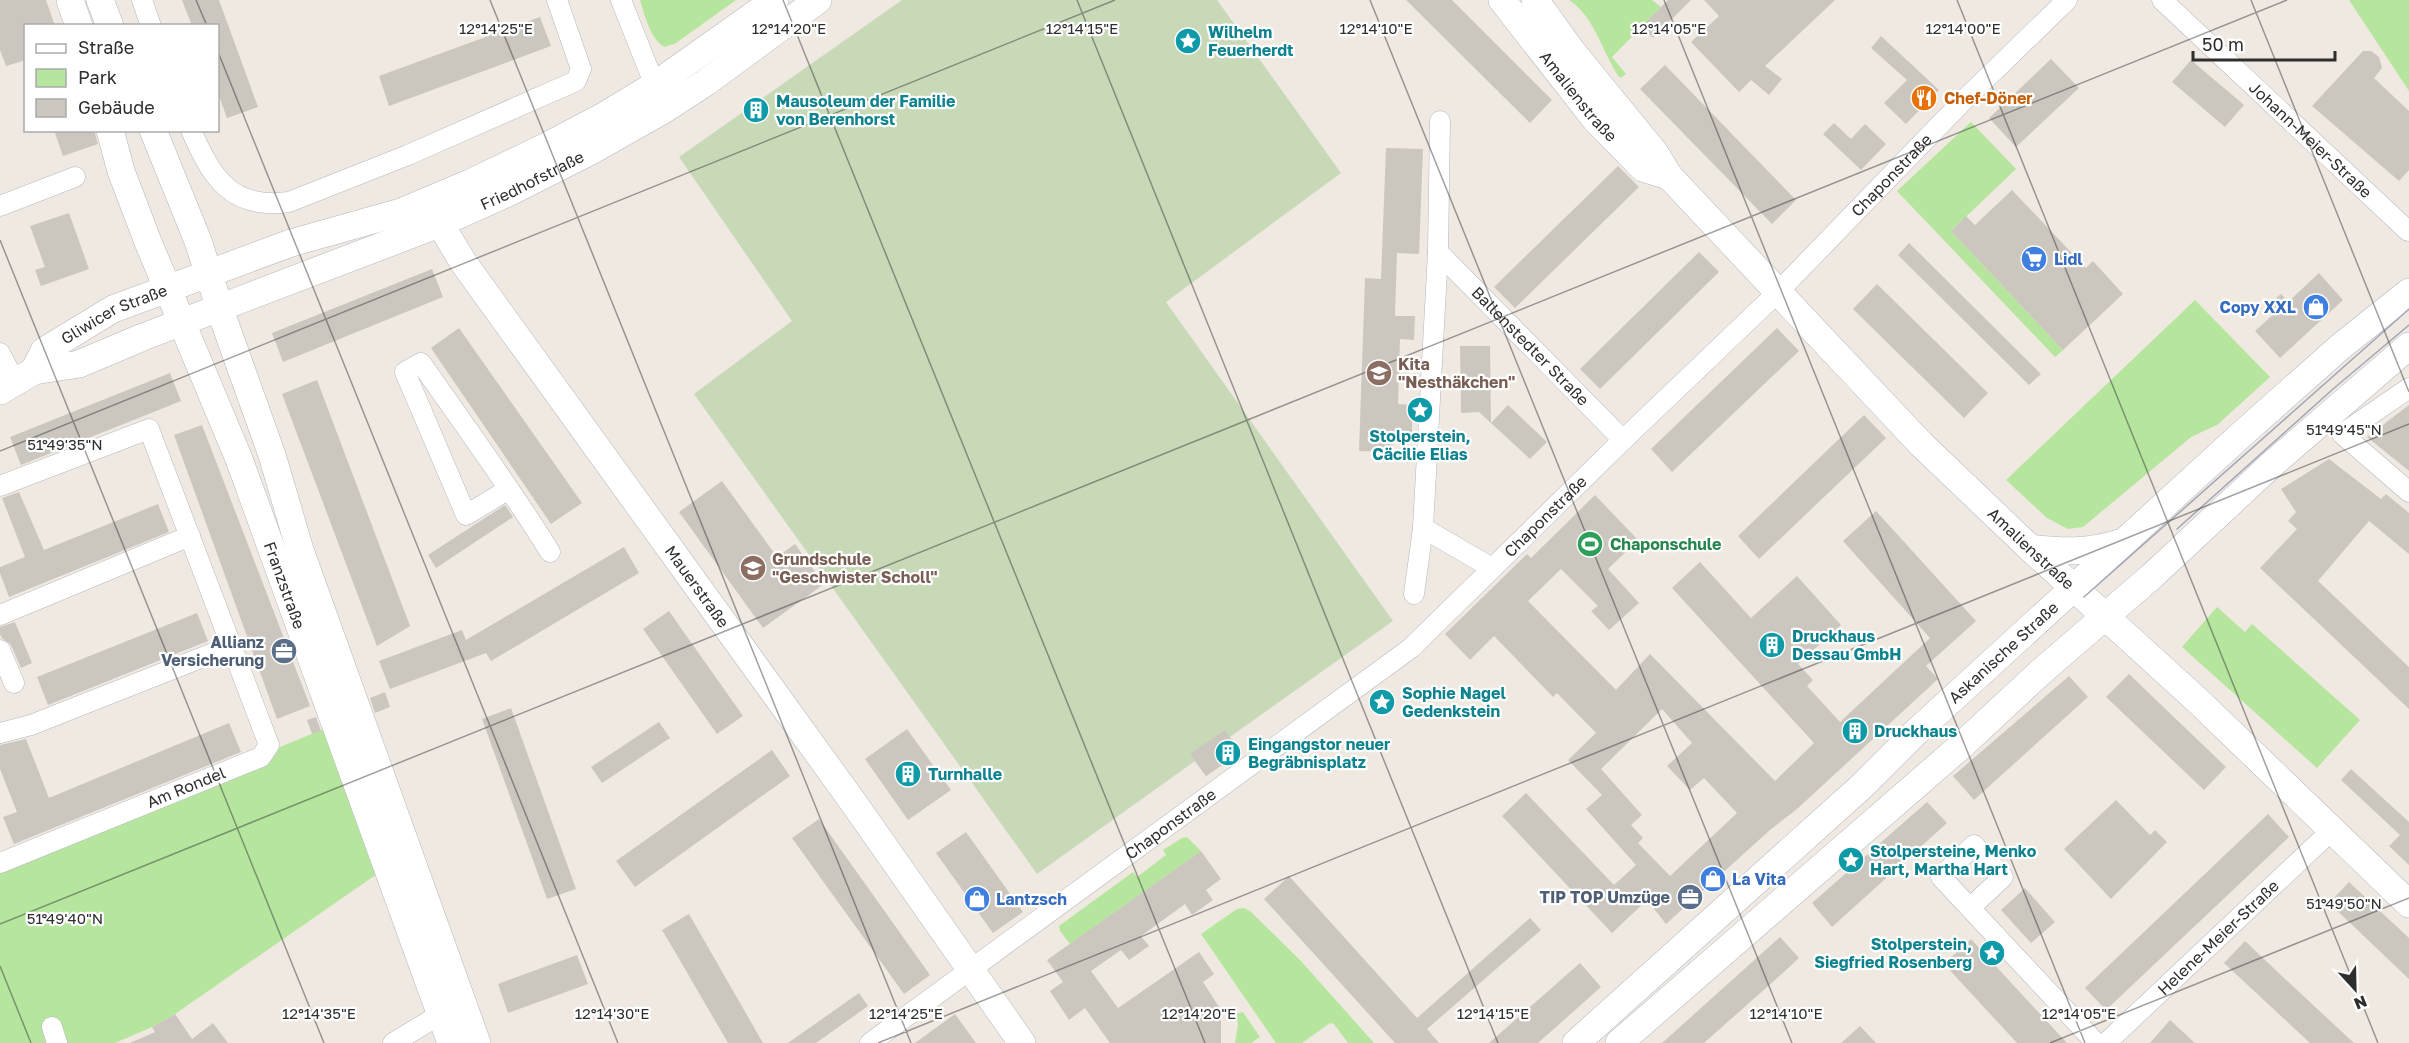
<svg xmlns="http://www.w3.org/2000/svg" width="2409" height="1043" font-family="'Golos Text',sans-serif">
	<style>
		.green { fill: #b6e59e }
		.cemetery { fill: #c8d9b8 }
		.building { fill: #cbc7bf; fill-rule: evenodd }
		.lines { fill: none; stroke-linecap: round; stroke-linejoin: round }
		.street-casing { stroke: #b4b7c1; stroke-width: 21 }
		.secondary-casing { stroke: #b4b7c1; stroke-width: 28 }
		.street { stroke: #fff; stroke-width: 20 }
		.secondary { stroke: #fff; stroke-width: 27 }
		.tram { stroke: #a3a6b8; stroke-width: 1.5 }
		.ticks { fill: none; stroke: #2e2e2e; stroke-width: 1.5; stroke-opacity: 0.45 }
		.labels { text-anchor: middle; stroke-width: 4.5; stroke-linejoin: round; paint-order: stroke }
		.culture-label { font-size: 16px; font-weight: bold; fill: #0d838f; stroke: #fff; text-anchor: start }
		.street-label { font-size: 16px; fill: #2e2e2e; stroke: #fff }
		.food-label { font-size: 16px; font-weight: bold; fill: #c56008; stroke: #fff; text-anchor: start }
		.shop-label { font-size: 16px; font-weight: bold; fill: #366cbe; stroke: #fff; text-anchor: start }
		.education-label { font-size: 16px; font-weight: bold; fill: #785e54; stroke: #fff; text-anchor: start }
		.leisure-label { font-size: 16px; font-weight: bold; fill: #27864d; stroke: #fff; text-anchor: start }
		.service-label { font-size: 16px; font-weight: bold; fill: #4e5e75; stroke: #fff; text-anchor: end }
		.ticks-label { font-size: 15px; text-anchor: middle; fill: #2e2e2e; stroke: #fff; stroke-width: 4.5; stroke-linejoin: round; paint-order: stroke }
	</style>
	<rect width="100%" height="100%" fill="#efe9e1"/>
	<path class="green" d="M640,0H736L676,43L665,47C650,40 645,15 640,0Z
		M1569,0H1652L1661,7L1612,57L1626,74L1620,78C1602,53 1596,18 1569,0Z
		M2349,0H2409V91Z
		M1971,122L2016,169L1951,231L2063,350L2055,357L1897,191Z
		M2195,300L2270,377L2217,425L2191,437L2083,527L2068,529L2047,518L2006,480Z
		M2217,607L2245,632L2252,624L2360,720L2317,768L2182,647Z
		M326,728L377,874L175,1014L152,1027L115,1043H0V863Z
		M1187,837L1201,851L1070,944L1060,931L1059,926L1133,872L1137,877L1166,855L1163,850L1182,838Z
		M1244,908L1250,911L1300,960L1374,1043H1348L1334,1024L1330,1023L1302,1043H1276L1201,934L1237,909Z
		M1243,1012L1260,1037L1251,1043H1235L1238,1025L1236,1014Z"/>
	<path class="cemetery" d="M902,0H1217L1341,173L1166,302L1393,621L1230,737L1240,753L1206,776L1195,761L1037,874L694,394L792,321L679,157Z"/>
	<path class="building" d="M0,0H46L55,26H26V60L6,66L0,50Z
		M182,0H219L258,107L227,118L218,93V26H192Z
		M1406,0H1452L1552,100L1530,123Z
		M1668,0H1691L1653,38L1642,26Z
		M1704,0H1835L1765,66L1782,79L1769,95L1751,80L1739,92L1691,42L1719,16Z
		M540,17L551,46L389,106L379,76Z
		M1881,36L1939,90L1906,124L1884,103L1907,80L1871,48Z
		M2363,51H2371L2379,57L2382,68L2374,78L2409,111V170L2399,181L2312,106Z
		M2051,59L2079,88L2016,147L1989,118Z
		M2191,60L2244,105L2225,127L2172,82Z
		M1665,65L1796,200L1772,224L1640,89Z
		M1834,123L1851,139L1865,124L1886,144L1861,170L1823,134Z
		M54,130H94L98,144L63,156Z
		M1386,148L1423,149L1419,254L1397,253L1395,316H1415L1414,340L1400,339L1398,404L1412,405V434H1393L1392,452L1359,451L1365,278L1381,279Z
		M1618,166L1639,187L1515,308L1494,287Z
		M2012,190L2086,268L2093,261L2123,294L2063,350L1951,231L1966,216L1975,225Z
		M69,213L89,269L41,286L35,270L45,267L30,226Z
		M1909,243L2041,374L2029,385L1898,255Z
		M1699,252L1719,272L1600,389L1580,369Z
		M432,269L443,297L283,362L272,333Z
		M2319,273L2343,300L2280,358L2255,331L2276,312L2269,304L2281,294L2288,302Z
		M1877,284L1988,393L1964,418L1853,309Z
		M459,328L582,503L551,524L431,348Z
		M1777,328L1799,351L1672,472L1651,449Z
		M1460,346H1490L1491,423L1479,412L1461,413Z
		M170,373L181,401L21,465L10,437Z
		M317,380L410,626L377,646L282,394Z
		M1508,405L1547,442L1530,459L1491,423Z
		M2409,405V471L2367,437Z
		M1864,415L1886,438L1759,559L1738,536Z
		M202,425L310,706L277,719L174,435Z
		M2329,459L2381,499L2386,494L2409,513V554L2369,521L2318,581L2409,667V709L2260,568L2297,529L2288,521L2296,512L2281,489Z
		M722,481L777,557L795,544L824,584L763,628L679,512Z
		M19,492L44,550L158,504L169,532L9,597L0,573V567L25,557L2,498Z
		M1595,495L1638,540L1608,569L1639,603L1609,630L1591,611L1598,606L1561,569L1528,601L1616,690L1650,654L1775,781L1814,743L1672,588L1700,562L1751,618L1797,576L1841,625L1798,664L1813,680L1807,686L1840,722L1930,638L1843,541L1876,511L1976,621L1926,666L1938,679L1797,809L1770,830L1666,924L1647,900L1612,933L1502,816L1526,793L1614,885L1636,865L1586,809L1602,795L1568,760L1596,733L1557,693L1553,697L1494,636L1470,660L1445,634L1527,554L1531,558ZM1662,709L1692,743L1667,766L1690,790L1704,778L1737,813L1670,876L1638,843L1643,838L1631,825L1642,815L1601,769Z
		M505,505L513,517L436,568L428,555Z
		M624,547L639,573L491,661L486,653L390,689L379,661L462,630L466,640Z
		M669,611L743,716L717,734L643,629Z
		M197,613L208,641L48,705L37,677Z
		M15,622L32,663L21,668L11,645L2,638L0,634V627Z
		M2129,674L2226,767L2204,790L2106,697Z
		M2069,676L2088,697L1974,800L1953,776Z
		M385,692L390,707L375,713L370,698Z
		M511,708L576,889L547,899L482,719Z
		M316,717L321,731L312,734L307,720Z
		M659,722L670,738L602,783L591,767Z
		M229,723L241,752L14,844L3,817L17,812L0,769V745L26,739L49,798Z
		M907,729L951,790L908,820L865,759Z
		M1225,730L1240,753L1206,776L1190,754Z
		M772,750L790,776L635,887L616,861Z
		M2351,769L2409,822V865L2389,846L2400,835L2341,780Z
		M2116,800L2150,835L2155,830L2167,842L2111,899L2064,849Z
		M1927,802L1947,823L1832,927L1812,903Z
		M2268,814L2289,837L2106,1010L2085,988Z
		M819,819L930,975L904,994L792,838Z
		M966,832L1023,912L993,933L936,853Z
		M1201,851L1221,879L1206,890L1213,900L1192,915L1185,904L1141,936L1149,946L1129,960L1121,950L1091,971L1118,1008L1199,952L1214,974L1203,982L1221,1010V1043H1110L1085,1008L1069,1020L1050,991L1063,982L1047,960Z
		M1289,876L1417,1018L1530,918L1541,930L1427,1029L1439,1043H1395L1264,899Z
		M2349,882L2409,938V979L2329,903Z
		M2025,888L2055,922L2031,943L2001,910Z
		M689,914L736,996L763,1043H728L671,945L662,930Z
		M1780,937L1799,958L1785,971L1704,1043H1662Z
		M1971,939L2004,975L2067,1043H2017L1944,964Z
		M2245,941L2284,978L2354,1043H2310L2224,963Z
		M577,955L588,984L508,1013L498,984Z
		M1580,963L1601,987L1538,1043H1489Z
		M859,993L868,1006L816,1043H788Z
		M175,1014L192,1039L213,1023L228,1043H130L155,1032L152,1027Z
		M955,1014L976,1043H915Z
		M2170,1020L2195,1043H2150Z
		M1860,1026L1876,1043H1841Z"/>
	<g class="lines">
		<defs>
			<g id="street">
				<path d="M142,0L151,26"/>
				<path d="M621,0L659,96"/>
				<path id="s1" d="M2162,0L2408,231"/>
				<path d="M191,130C212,178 231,210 289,202L408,155L576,81L581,69L557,0"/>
				<path d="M0,206L75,177"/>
				<path id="s2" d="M1438,252L1623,440"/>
				<path d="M0,353L15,382"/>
				<path d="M2409,388L2342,434L2409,492"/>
				<path d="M0,486L149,429L269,745L261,757L0,863"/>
				<path d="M509,489L466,515L405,372L421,363C464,425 510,487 550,552"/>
				<path d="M1423,528L1492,568"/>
				<path d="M1414,594L1423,528L1438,252L1440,121"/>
				<path d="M0,615L190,536"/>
				<path d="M0,650L14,683"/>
				<path d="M0,733L31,725L231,646"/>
				<path d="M1970,908L2003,877L1974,845L1941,877L2096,1043"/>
				<path d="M52,1027L57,1043"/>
				<path d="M393,1043L441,1014"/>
				<path id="s3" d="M870,1043L1411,648L1623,440L1778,292L1962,102L2067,0"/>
				<path id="s4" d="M2106,1043L2331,831"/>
			</g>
			<g id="secondary">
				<path d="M70,0L79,26"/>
				<path d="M100,0L110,26"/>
				<path id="s5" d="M1502,0L1595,119L1643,168L1669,176"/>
				<path id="s6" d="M1535,0L1571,50L1655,153L1669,176L1921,444L2030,548L2197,700L2409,904"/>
				<path id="s7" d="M110,130L121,171L148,242L239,459L451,1043"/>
				<path d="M153,130L198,241L224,321L272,455L300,550L477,1043"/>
				<path id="s8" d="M427,202L463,262L853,802L1022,1043"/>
				<path id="s9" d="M34,371L44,351L113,309L291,243L401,212L470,183L545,147L602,117L655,85L775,0"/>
				<path id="s10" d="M0,391L34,371L79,364L143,337L439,224L510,192L591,151L665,109L705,83L818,0"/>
				<path d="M2030,548C2064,552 2087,553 2120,543"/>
				<path id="s11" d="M1576,1043L1862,786L1916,732L2242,434L2340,347L2409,292"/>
				<path d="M1619,1043L1961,746L2043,670L2152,576L2270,466L2409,346"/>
			</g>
		</defs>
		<use href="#street" class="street-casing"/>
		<use href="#secondary" class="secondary-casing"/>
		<use href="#street" class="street"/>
		<use href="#secondary" class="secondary"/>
		<path class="tram" d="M2177,529L2333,389L2409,325
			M2084,597L2409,309"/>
	</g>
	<path class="ticks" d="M196,0L207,26M490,0L911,1043M783,0L1205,1043M1077,0L1498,1043M1370,0L1792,1043M1664,0L2085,1043M1957,0L2378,1043M2251,0L2409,392M218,52L618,1043M0,240L324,1043M0,451L1115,0M0,924L2287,0M0,966L31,1043M878,1043L2409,424M2050,1043L2409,898"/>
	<defs>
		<symbol id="sight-disc" viewBox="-11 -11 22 22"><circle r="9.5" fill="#0f9aa8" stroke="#fff"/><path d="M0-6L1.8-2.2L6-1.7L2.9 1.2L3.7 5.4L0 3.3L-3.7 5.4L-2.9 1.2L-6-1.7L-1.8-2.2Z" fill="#fff"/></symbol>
		<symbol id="restaurant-disc" viewBox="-11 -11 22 22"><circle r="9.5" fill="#e8710a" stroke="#fff"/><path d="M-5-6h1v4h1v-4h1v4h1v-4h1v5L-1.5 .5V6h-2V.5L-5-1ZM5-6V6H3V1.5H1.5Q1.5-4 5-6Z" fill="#fff"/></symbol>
		<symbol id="building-disc" viewBox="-11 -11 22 22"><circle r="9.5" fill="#0f9aa8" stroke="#fff"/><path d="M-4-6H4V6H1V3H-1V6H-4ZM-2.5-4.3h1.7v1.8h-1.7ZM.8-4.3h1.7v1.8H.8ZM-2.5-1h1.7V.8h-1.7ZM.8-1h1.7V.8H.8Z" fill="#fff"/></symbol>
		<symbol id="supermarket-disc" viewBox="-11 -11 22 22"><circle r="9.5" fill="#3f7fe0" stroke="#fff"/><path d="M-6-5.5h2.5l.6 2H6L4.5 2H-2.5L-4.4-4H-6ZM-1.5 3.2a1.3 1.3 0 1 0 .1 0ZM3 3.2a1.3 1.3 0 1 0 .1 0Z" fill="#fff"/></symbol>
		<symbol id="shop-disc" viewBox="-11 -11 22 22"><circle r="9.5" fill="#3f7fe0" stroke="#fff"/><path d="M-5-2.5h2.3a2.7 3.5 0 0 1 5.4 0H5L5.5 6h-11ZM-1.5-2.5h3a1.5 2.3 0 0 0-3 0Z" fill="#fff"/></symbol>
		<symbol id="school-disc" viewBox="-11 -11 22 22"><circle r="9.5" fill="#8d6e63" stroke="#fff"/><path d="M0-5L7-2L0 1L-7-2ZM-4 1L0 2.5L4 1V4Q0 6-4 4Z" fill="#fff"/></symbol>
		<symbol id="stadium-disc" viewBox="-11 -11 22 22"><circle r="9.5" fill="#2e9e5b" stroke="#fff"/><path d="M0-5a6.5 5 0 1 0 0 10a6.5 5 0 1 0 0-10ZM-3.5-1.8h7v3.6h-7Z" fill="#fff"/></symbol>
		<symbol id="office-disc" viewBox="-11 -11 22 22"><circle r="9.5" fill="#5c6f8a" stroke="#fff"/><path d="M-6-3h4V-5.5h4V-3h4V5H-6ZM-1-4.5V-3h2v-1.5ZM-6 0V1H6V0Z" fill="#fff"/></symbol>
	</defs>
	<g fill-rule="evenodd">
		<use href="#sight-disc" x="1173" y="26" width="30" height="30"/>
		<use href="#restaurant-disc" x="1909" y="83" width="30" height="30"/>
		<use href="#building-disc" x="741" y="95" width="30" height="30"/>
		<use href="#supermarket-disc" x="2019" y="244" width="30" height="30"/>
		<use href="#shop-disc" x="2301" y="292" width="30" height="30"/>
		<use href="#school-disc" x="1364" y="358" width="30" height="30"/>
		<use href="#sight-disc" x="1405" y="395" width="30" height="30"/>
		<use href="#stadium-disc" x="1575" y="529" width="30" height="30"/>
		<use href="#school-disc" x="738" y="553" width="30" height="30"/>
		<use href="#building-disc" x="1757" y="630" width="30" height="30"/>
		<use href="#office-disc" x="269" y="636" width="30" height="30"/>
		<use href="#sight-disc" x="1367" y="687" width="30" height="30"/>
		<use href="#building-disc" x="1840" y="716" width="30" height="30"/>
		<use href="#building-disc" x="1213" y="738" width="30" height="30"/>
		<use href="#building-disc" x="893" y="759" width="30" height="30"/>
		<use href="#sight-disc" x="1836" y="845" width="30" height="30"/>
		<use href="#shop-disc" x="1698" y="864" width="30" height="30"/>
		<use href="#office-disc" x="1675" y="882" width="30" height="30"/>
		<use href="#shop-disc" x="962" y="884" width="30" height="30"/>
		<use href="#sight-disc" x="1977" y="938" width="30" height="30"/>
	</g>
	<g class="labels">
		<g class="culture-label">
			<text x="1208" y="38">Wilhelm<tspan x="1208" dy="18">Feuerherdt</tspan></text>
			<text x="776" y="107">Mausoleum der Familie<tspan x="776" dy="18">von Berenhorst</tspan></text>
			<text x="1420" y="442" text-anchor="middle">Stolperstein,<tspan x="1420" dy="18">Cäcilie Elias</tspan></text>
			<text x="1792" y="642">Druckhaus<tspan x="1792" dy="18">Dessau GmbH</tspan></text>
			<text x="1402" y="699">Sophie Nagel<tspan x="1402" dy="18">Gedenkstein</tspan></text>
			<text x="1874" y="737">Druckhaus</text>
			<text x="1248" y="750">Eingangstor neuer<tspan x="1248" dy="18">Begräbnisplatz</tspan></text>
			<text x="928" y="780">Turnhalle</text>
			<text x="1870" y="857">Stolpersteine, Menko<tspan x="1870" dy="18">Hart, Martha Hart</tspan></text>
			<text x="1972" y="950" text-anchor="end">Stolperstein,<tspan x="1972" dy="18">Siegfried Rosenberg</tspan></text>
		</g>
		<g class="street-label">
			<text dy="6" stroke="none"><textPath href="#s5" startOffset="123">Amalienstraße</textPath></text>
			<text dy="6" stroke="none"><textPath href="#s1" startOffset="204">Johann-Meier-Straße</textPath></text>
			<text dy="6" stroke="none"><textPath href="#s3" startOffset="1344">Chaponstraße</textPath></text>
			<text dy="6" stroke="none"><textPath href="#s10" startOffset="574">Friedhofstraße</textPath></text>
			<text dy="6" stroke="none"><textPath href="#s9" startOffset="102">Gliwicer Straße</textPath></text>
			<text dy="6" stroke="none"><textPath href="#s2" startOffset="132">Ballenstedter Straße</textPath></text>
			<text dy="6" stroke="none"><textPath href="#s3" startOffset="858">Chaponstraße</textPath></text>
			<text dy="6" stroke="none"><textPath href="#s6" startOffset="741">Amalienstraße</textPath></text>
			<text dy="6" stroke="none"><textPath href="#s7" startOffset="488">Franzstraße</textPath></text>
			<text dy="6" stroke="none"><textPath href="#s8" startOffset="470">Mauerstraße</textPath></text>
			<text dy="6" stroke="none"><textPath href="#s11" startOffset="579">Askanische Straße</textPath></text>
			<text transform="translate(186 787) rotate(-22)" y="6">Am Rondel</text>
			<text dy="6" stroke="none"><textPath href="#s3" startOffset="372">Chaponstraße</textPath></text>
			<text dy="6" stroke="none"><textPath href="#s4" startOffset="154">Helene-Meier-Straße</textPath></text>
		</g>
		<g class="food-label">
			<text x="1944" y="104">Chef-Döner</text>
		</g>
		<g class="shop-label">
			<text x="2054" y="265">Lidl</text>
			<text x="2296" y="313" text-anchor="end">Copy XXL</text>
			<text x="1732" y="885">La Vita</text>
			<text x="996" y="905">Lantzsch</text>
		</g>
		<g class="education-label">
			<text x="1398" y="370">Kita<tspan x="1398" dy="18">"Nesthäkchen"</tspan></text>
			<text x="772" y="565">Grundschule<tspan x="772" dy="18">"Geschwister Scholl"</tspan></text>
		</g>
		<g class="leisure-label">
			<text x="1610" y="550">Chaponschule</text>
		</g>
		<g class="service-label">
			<text x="264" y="648">Allianz<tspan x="264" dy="18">Versicherung</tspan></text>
			<text x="1670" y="903">TIP TOP Umzüge</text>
		</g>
	</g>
	<g class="ticks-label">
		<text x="789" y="34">12°14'20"E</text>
		<text x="1082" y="34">12°14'15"E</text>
		<text x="1669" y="34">12°14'05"E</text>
		<text x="1963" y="34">12°14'00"E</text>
		<text x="496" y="34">12°14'25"E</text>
		<text x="1376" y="34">12°14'10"E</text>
		<text x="2344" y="435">51°49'45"N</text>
		<text x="65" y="450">51°49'35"N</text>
		<text x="2344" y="909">51°49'50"N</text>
		<text x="65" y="924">51°49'40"N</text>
		<text x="319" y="1019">12°14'35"E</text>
		<text x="612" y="1019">12°14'30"E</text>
		<text x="906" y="1019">12°14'25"E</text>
		<text x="1199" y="1019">12°14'20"E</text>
		<text x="1493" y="1019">12°14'15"E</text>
		<text x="1786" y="1019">12°14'10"E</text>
		<text x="2079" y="1019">12°14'05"E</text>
	</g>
	<rect x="24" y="24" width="195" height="108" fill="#ffffff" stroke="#ababab" stroke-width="1.5"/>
	<rect x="36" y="44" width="30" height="9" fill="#ffffff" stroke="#ababab" stroke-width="1.5"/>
	<text x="78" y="54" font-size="18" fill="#2e2e2e">Straße</text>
	<rect x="36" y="69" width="30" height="18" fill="#b6e59e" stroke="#ababab" stroke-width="1.5"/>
	<text x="78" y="84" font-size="18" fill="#2e2e2e">Park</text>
	<rect x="36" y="99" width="30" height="18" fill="#cbc7bf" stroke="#ababab" stroke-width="1.5"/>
	<text x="78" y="114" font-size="18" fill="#2e2e2e">Gebäude</text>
	<g transform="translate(2355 989) rotate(158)" stroke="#ffffff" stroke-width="4.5" paint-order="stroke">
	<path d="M0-4.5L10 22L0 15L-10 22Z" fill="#2e2e2e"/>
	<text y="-9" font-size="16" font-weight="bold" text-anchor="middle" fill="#2e2e2e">N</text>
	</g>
	<path d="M2193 51v9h142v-9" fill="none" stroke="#2e2e2e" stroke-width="3"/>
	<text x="2202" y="51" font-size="18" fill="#2e2e2e" stroke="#ffffff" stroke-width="4.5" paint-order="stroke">50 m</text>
</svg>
